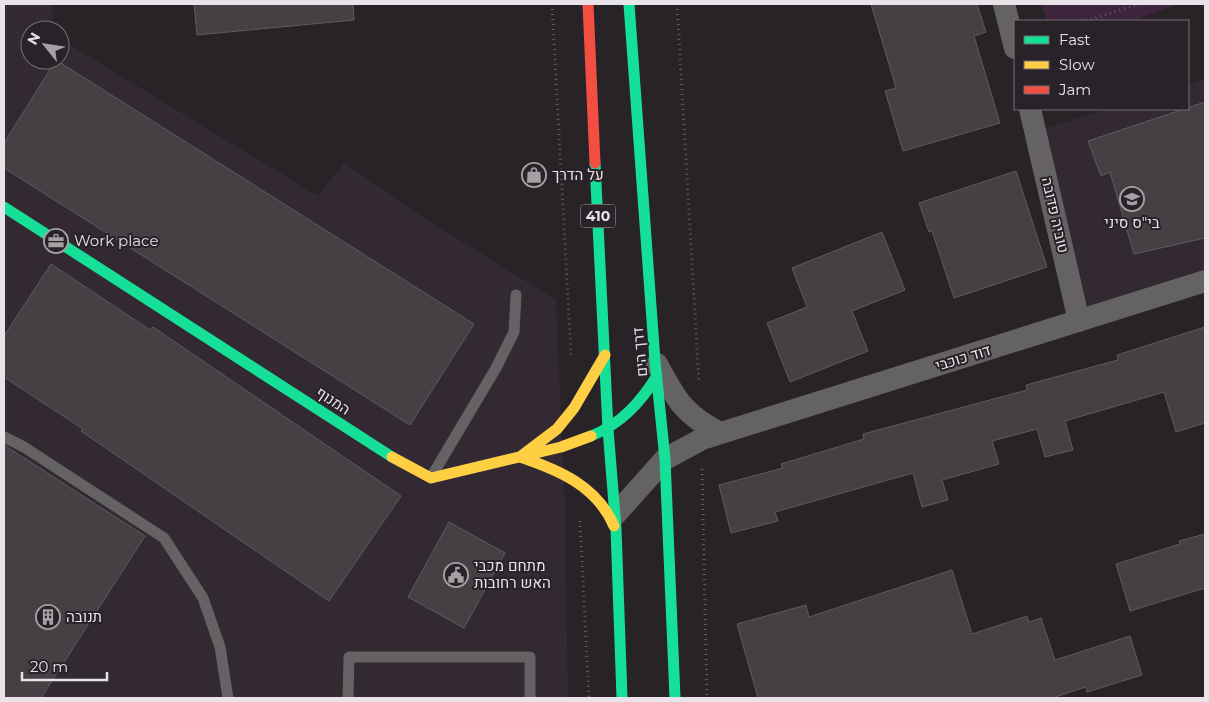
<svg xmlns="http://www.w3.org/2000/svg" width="1209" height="702" font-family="Montserrat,Heebo,sans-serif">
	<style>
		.built { fill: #332932 }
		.green { fill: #3f243e }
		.building { fill: #444043; stroke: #5e5b5e }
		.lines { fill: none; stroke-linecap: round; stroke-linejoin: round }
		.path { stroke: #615e61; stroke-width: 3; stroke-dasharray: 1 4; stroke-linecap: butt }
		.lane { stroke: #646263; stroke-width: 11 }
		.street { stroke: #646263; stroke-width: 22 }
		.fast { stroke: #16e098; stroke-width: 11 }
		.slow { stroke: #ffcf43; stroke-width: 11 }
		.jam { stroke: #f24e42; stroke-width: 11 }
		.labels { text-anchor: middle; stroke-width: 4; stroke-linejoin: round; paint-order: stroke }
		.shield { fill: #292228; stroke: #afa9ae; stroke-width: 1 }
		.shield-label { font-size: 14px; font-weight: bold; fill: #e8e3e8 }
		.poi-label { font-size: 15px; fill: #e8e3e8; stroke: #292228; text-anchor: start }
		.street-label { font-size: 15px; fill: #e8e3e8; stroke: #292228 }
	</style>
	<rect width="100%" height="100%" fill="#282327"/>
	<path class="built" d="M4,4H52L54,30H30V60H60V39L318,196L344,163L442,229L556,300L565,507L568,698H4Z
		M1205,79V269L1088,306L1041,129L1109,109H1188V85Z"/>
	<path class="green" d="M1049,4H1178L1133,21H1047L1042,6Z"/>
	<path class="building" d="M194,4H353L354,20L197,35Z
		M871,4H977L986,32L974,36L1000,123L903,151L885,91L896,88Z
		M56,60L474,324L410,425L4,168V143Z
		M1205,102V238L1134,254L1110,172L1101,176L1088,141Z
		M1016,171L1047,267L954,298L932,231L929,232L919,203Z
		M882,232L905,290L852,311L868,351L790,382L767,323L807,307L792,268Z
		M51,264L150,330L153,327L401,496L329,601L81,431L83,429L4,377V336Z
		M1205,327V423L1176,432L1164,392L1065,421L1073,450L1045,457L1037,429L992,441L999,464L942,480L948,500L922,507L913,473L775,512L778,521L731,533L719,485L783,468L781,464L864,439L863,434L1027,390L1026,385L1118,360L1117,355Z
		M4,445L145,536L41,698H4Z
		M449,522L505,553L464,628L408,597Z
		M1205,534V588L1130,611L1116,564L1180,544L1179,541Z
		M952,570L972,634L1027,616L1029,622L1041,618L1055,660L1130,636L1142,675L1087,692L1086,687L1052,698H758L737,624L806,605L809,617Z"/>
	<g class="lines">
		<path class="path" d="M552,4L571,355
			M677,4L699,383
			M1086,21L1139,4
			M702,469L707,698
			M580,521L589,698"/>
		<path class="lane" d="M4,437L24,447L164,538L203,598L220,647L228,698
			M433,474L496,368L514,332L516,295
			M348,698L349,657H530V698"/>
		<path class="street" d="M1004,4L1015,48
			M1030,109L1079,321
			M657,364C676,399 683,414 720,433
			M615,515L665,459L702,439L1205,281"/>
		<path class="fast" d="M629,4L655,361L665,459L675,698
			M595,163L608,429L616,529L622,698
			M4,207L392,457
			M591,436C621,424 640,403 657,376"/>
		<path class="slow" d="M392,457L431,478L561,447L591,436
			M520,457L557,429L574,408L605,355
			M520,457C559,470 597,486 614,526"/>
		<path class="jam" d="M588,4L595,163"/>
	</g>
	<defs>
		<symbol id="shop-ring" viewBox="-11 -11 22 22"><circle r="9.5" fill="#292228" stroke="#a5a0a4" stroke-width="1.5"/><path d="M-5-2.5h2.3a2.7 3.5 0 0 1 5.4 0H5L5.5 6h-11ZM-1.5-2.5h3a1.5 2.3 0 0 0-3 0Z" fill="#a5a0a4"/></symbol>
		<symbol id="school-ring" viewBox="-11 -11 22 22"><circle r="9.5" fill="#292228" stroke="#a5a0a4" stroke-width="1.5"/><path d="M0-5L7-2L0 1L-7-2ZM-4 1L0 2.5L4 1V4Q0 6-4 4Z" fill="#a5a0a4"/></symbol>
		<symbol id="office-ring" viewBox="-11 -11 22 22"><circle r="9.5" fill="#292228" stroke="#a5a0a4" stroke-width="1.5"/><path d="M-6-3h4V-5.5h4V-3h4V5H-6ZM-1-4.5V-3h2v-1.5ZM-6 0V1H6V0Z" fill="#a5a0a4"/></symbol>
		<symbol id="civic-ring" viewBox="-11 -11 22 22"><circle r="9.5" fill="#292228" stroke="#a5a0a4" stroke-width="1.5"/><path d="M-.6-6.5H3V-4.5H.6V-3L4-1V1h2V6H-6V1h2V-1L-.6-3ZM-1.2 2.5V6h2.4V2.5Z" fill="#a5a0a4"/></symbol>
		<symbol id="building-ring" viewBox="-11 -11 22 22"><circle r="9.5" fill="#292228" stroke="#a5a0a4" stroke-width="1.5"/><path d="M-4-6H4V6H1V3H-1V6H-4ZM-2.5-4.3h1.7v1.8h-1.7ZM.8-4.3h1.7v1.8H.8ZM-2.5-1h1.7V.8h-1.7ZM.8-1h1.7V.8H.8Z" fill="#a5a0a4"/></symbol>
	</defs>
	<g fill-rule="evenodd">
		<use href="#shop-ring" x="520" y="161" width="28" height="28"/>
		<use href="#school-ring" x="1118" y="185" width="28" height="28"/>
		<use href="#office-ring" x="42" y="227" width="28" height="28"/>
		<use href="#civic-ring" x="442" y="561" width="28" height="28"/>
		<use href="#building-ring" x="34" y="603" width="28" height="28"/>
	</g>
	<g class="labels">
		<rect class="shield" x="580.5" y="204.5" width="35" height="23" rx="4"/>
		<g class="shield-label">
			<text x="598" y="221">410</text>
		</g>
		<g class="poi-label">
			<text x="552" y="180">על הדרך</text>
			<text x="1132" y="228" text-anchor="middle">בי"ס סיני</text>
			<text x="74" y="246">Work place</text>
			<text x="474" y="571">מתחם מכבי<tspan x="474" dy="17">האש רחובות</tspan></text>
			<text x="66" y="622">תנובה</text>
		</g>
		<g class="street-label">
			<text transform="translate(1055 215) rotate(77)" y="5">טוביה פדובה</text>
			<text transform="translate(640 352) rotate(-95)" y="5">דרך הים</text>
			<text transform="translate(963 358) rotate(-17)" y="5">דוד כוכבי</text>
			<text transform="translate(333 401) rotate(33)" y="5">המנוף</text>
		</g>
	</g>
	<rect width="1209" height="702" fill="none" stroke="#e8e3e8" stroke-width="10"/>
	<rect x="1014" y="20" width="175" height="90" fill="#292228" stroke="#756f75"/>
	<rect x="1024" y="36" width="25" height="8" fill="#16e098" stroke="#756f75"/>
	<text x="1059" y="45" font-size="15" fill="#e8e3e8">Fast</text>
	<rect x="1024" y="61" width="25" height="8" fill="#ffcf43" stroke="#756f75"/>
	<text x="1059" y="70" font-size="15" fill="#e8e3e8">Slow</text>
	<rect x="1024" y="86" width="25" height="8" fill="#f24e42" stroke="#756f75"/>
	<text x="1059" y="95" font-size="15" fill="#e8e3e8">Jam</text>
	<g transform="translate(45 45) rotate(300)"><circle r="24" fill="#292228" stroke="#756f75"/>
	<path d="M0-4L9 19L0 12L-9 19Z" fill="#a5a0a4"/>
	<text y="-8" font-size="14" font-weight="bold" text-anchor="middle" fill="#e8e3e8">N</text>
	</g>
	<path d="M22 672v8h85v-8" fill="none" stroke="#e8e3e8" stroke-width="2.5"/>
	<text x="30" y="672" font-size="15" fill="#e8e3e8" stroke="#292228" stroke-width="4" paint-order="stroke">20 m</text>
</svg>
